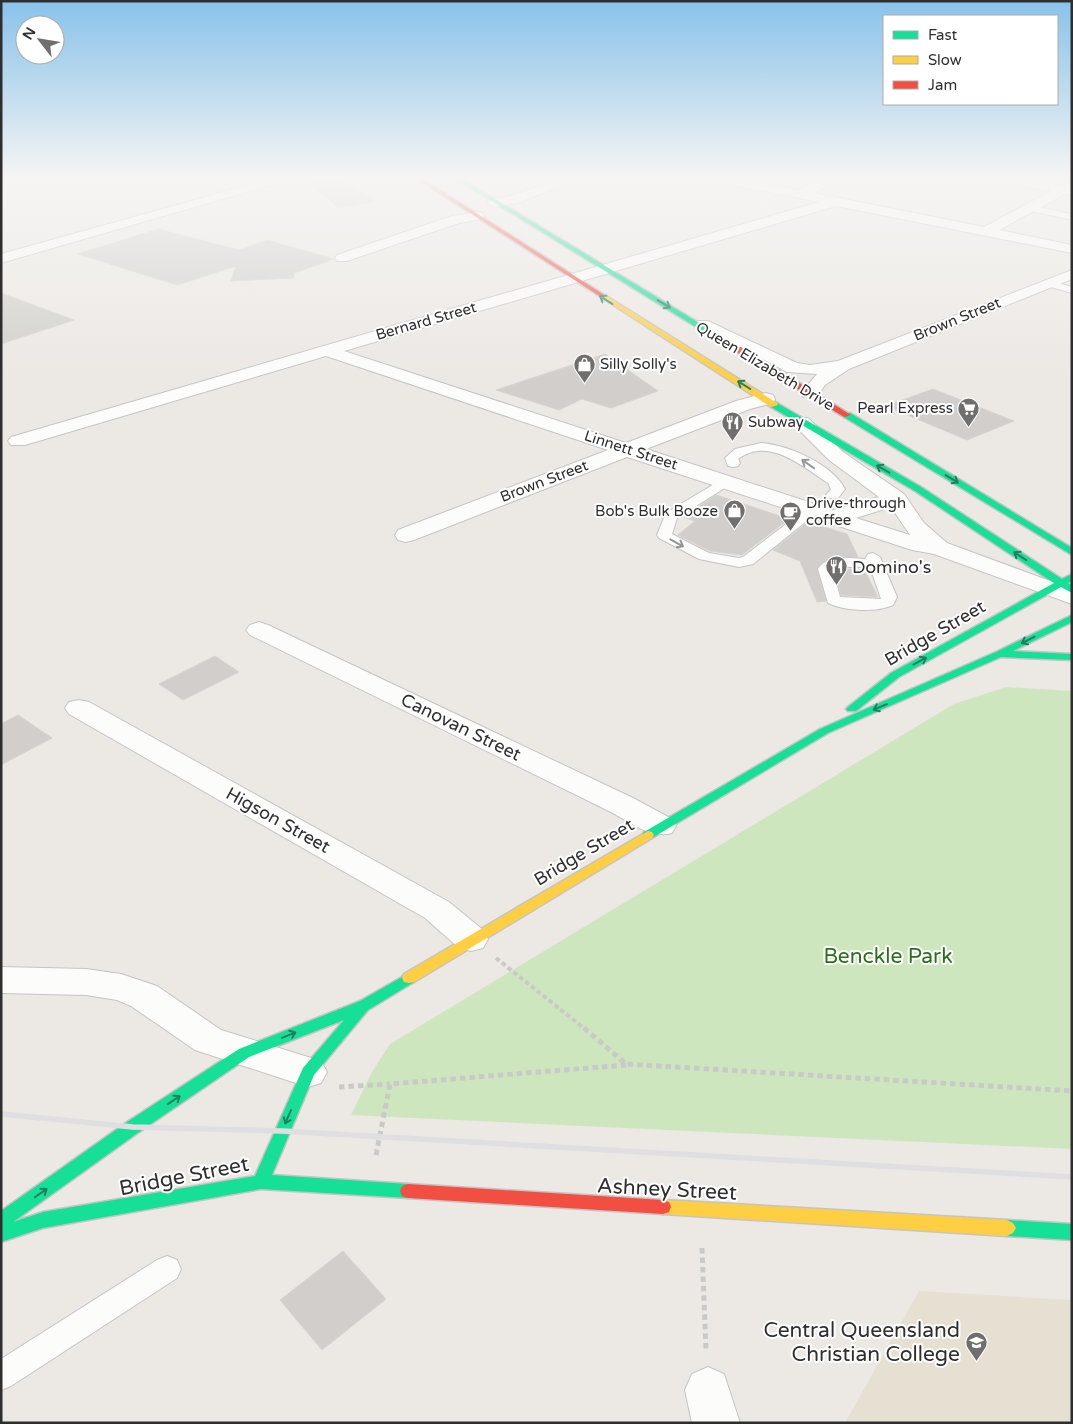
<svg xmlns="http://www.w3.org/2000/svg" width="1073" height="1424" font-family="'Varela Round',sans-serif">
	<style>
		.education { fill: #e6e0d3 }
		.green { fill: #cee6be }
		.building { fill: #d1cecb; stroke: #d7d4d0 }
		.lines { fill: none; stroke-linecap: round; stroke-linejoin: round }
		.lane-casing { stroke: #c5c4c5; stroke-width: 2 }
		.street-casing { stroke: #c5c4c5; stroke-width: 2 }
		.fast-casing { stroke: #c5c4c5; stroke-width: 3 }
		.slow-casing { stroke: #c5c4c5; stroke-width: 3 }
		.jam-casing { stroke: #c5c4c5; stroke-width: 3 }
		.path-far1 { stroke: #c9c9c8; stroke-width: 4; stroke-dasharray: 4.5 3; stroke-linecap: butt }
		.path { stroke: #c9c9c8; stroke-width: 5; stroke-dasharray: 5.5 4; stroke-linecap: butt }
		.lane { fill: #fcfcfb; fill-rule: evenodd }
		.street { fill: #fcfcfb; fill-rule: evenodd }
		.fast { fill: #16e098; fill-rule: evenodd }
		.slow { fill: #ffcf43; fill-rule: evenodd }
		.jam { fill: #f24e42; fill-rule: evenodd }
		.rail { stroke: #dfdfe1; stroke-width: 5.5 }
		.oneway { stroke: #237e5e }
		.oneway2 { stroke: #959594 }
		.labels { text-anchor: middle; stroke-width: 4; stroke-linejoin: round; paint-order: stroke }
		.far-street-label { font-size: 15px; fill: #2e2e2e; stroke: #fff }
		.far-poi-label { font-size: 15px; fill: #2e2e2e; stroke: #fff; text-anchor: start }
		.poi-label { font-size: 18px; fill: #2e2e2e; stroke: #fff; text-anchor: start }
		.street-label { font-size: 18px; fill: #2e2e2e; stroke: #fff }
		.near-park-label { font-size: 21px; fill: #2c6e1b; stroke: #fff }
		.near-street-label { font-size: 21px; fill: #2e2e2e; stroke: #fff }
		.near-poi-label { font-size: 21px; fill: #2e2e2e; stroke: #fff; text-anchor: end }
	</style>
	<rect width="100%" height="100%" fill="#ece8e4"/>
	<path class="education" d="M919,1291L1072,1300V1423H845Z"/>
	<path class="green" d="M1006,687L1072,691V1149L351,1115L372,1072L390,1044L954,704Z"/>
	<path class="building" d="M302,179H342L375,202L339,208Z
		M158,229L240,250L267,240L334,259L294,273V278L231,281L236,266L177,285L78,254Z
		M1,293L74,320L1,344Z
		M605,354L658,391L611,408L582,399L559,410L496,390Z
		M933,389L1014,421L967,440L886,406Z
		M716,495L789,519L742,555L710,551L678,535L695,521L683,517Z
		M808,522L847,534L858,557H832L817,568L826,601L817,602L800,561L773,550Z
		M839,569H864L878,597L841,595L835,571Z
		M215,656L239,672L183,700L159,684Z
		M18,715L52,738L1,765V724Z
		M343,1251L386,1299L322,1350L280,1300Z"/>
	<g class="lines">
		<defs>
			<path id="lane" d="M1029,205L1072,214V220L1026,210V206Z
				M1047,280L1072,287V293L1044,285V281Z
				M761,443C788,445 832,464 845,489L838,498H828L826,495L831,489L828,483C803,467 769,436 738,459L740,463L738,466L733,467L728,466L725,458L735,449Z
				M726,477L731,478L733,481L731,484L677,518L672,534L709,553L739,558L743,557L807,508H817L819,511L753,564L739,567L699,559L659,538L657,535L666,513Z
				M873,553L880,557L897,597L893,605C875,613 845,611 828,603L818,569C828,554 848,558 865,559L868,554ZM839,567H870L881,599L840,597L833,570Z
				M167,1256L177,1260L181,1269L177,1278L11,1386L1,1390V1359L157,1260Z"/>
			<path id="street" d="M270,179H291L1,263V254Z
				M560,179H579L517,203L494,207L487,203L489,200L510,196Z
				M716,179H743L799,190L824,179H842L814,193L984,227L1051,191L1007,183L1001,179H1029L1061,186L1072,181V194H1065L999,230L1072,245V253L836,206L344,351L626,443L736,401L766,393L773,395L775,399L773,403L750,409L646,449L833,510L879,497L829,460L791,422L794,418H808L843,452L904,494L924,523L947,543L1072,589V604L934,554L912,550L627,457L414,540L406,542L398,540L395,535L398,530L608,450L326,356L25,445H11L8,441L11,437L819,202L722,183ZM891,507L910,535L856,518Z
				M477,212L482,213L484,216L482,219L459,223L347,261H337L335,258L337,255L452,216Z
				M1072,270V279L849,369L825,385L817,397H803L801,393L817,374L787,372L753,354L696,329L694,325L696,321H708L797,363L810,365L838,361Z
				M259,622L268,625L633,798L672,819L676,826L672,833C650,839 630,822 611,812L250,635L246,630L250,625Z
				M79,700L89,702L449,902L483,930L488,939L483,948L471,951L459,948L425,918L69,714L65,708L69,702Z
				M1,967L86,969L121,974L157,986L221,1030L321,1061L327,1072L321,1083L308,1087L195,1050L131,1006L117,1000L86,995L1,993Z
				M708,1367L724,1374L740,1423H692L685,1390L692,1374Z"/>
			<path id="fast" d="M456,179H462L742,349L735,351Z
				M771,403H777L921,487L1062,579L1072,574V581L1068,583L1072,585V593L1061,587L899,677L856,711H848L846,709L848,707L891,673L1054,583L915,491L771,407Z
				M844,413H850L1072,548V555L844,417Z
				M1072,615V622L1013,651L1072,654V660L1001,657L828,733L652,838H644L642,835L644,832L820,729L996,652Z
				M409,973L414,974L416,978L414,982L368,1010L314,1075L272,1175L408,1184L414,1186L416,1191L414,1196L408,1198L261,1189L43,1228L1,1242V1211L127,1122L239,1049L360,1001ZM344,1020L303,1068L255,1176L43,1212L13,1222L139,1132L249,1057Z
				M1007,1220L1072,1224V1240L1007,1236L1001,1233L998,1228L1001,1223Z"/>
			<path id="slow" d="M603,294L777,403L778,405L771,407L601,297V295Z
				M648,831L652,832L654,835L652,838L414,982L409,983L404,982L402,978L404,974Z
				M663,1200L1007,1220L1013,1223L1016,1228L1013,1233L1007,1236L663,1214L657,1212L655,1207L657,1202Z"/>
			<path id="jam" d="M417,179H423L606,296L601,297Z
				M735,347H741L851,415L844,417L735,351Z
				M408,1184L663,1200L669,1202L671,1207L669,1212L663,1214L408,1198L402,1196L400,1191L402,1186Z"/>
		</defs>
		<use href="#lane" class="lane-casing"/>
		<use href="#street" class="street-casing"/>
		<use href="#fast" class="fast-casing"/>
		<use href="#slow" class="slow-casing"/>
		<use href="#jam" class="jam-casing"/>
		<path class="path-far1" d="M496,958L585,1029"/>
		<path class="path" d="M584,1028L626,1064L1072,1091
			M339,1087L390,1084
			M376,1155L390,1084L626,1065
			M702,1248L706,1351"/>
		<use href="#lane" class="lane"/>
		<use href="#street" class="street"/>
		<use href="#fast" class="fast"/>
		<use href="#slow" class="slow"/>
		<use href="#jam" class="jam"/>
		<path class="rail" d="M1,1114L133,1127L282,1131L1072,1177"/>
	</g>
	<defs><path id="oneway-shaft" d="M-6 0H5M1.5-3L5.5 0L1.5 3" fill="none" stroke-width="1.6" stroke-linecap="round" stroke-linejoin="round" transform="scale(1.25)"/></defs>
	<g class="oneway">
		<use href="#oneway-shaft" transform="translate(606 300) rotate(-148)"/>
		<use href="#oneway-shaft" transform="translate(664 304) rotate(31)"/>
		<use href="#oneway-shaft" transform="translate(744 385) rotate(-148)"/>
		<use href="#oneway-shaft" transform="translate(883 469) rotate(-150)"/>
		<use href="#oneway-shaft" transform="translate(952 479) rotate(31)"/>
		<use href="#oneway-shaft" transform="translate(1020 556) rotate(-147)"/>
		<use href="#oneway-shaft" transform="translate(1028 640) rotate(153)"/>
		<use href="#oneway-shaft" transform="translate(920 661) rotate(-29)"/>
		<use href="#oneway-shaft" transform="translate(880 707) rotate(157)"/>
		<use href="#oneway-shaft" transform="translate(289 1035) rotate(-22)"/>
		<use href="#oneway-shaft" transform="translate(174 1100) rotate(-34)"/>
		<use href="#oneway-shaft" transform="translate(288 1117) rotate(114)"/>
		<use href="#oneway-shaft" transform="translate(41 1193) rotate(-35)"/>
	</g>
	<g class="oneway2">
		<use href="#oneway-shaft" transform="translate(808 464) rotate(-145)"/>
		<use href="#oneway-shaft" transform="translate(677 543) rotate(29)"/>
	</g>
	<linearGradient id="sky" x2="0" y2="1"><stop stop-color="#88c2ea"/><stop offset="0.47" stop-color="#f6f5f3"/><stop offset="1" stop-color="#f6f5f3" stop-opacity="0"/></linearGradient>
	<rect width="1073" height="379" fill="url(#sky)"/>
	<defs>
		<symbol id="shop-pin" viewBox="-11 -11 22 30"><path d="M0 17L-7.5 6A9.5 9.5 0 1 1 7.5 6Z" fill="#706f6e" stroke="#fff"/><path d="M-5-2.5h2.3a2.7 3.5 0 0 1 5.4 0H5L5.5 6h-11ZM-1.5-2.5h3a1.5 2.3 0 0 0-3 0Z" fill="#fff"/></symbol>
		<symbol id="supermarket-pin" viewBox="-11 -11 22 30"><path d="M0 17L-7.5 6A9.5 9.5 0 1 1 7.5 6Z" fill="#706f6e" stroke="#fff"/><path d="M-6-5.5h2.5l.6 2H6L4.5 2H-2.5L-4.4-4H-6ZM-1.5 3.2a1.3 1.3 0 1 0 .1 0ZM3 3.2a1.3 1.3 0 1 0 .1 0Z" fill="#fff"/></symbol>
		<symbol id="restaurant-pin" viewBox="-11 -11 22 30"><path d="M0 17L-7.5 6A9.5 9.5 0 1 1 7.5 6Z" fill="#706f6e" stroke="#fff"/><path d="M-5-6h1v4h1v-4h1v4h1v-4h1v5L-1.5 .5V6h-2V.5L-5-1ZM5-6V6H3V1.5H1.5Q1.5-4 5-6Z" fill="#fff"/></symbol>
		<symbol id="cafe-pin" viewBox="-11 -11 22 30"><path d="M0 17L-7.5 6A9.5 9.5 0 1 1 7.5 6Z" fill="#706f6e" stroke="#fff"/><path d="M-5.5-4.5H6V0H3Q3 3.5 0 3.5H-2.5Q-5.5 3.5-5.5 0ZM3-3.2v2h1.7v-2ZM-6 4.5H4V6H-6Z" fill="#fff"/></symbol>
		<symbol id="school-pin" viewBox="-11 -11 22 30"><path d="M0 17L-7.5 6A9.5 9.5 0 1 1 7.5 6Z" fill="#706f6e" stroke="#fff"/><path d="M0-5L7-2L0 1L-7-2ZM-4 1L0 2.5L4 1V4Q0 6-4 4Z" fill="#fff"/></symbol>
	</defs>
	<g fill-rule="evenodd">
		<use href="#shop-pin" x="572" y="352" width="25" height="34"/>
		<use href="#supermarket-pin" x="956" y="396" width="25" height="34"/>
		<use href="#restaurant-pin" x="720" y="410" width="25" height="34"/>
		<use href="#shop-pin" x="722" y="498" width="25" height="34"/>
		<use href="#cafe-pin" x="778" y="500" width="25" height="34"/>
		<use href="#restaurant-pin" x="824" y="554" width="25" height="34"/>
		<use href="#school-pin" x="964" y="1330" width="25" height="34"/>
	</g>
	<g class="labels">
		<g class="far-street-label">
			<text transform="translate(957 319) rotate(-22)" y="5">Brown Street</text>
			<text transform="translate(426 321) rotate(-16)" y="5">Bernard Street</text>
			<text transform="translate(765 366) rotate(31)" y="5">Queen Elizabeth Drive</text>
			<text transform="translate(631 450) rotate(18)" y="5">Linnett Street</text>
			<text transform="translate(544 481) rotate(-21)" y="5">Brown Street</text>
		</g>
		<g class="far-poi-label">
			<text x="600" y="369">Silly Solly's</text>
			<text x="953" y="413" text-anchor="end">Pearl Express</text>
			<text x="748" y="427">Subway</text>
			<text x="806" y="508">Drive-through<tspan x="806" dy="17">coffee</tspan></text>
			<text x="718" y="516" text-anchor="end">Bob's Bulk Booze</text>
		</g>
		<g class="poi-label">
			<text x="852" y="573">Domino's</text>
		</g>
		<g class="street-label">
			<text transform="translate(935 633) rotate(-30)" y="6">Bridge Street</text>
			<text transform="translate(461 727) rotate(26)" y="6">Canovan Street</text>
			<text transform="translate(278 820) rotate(29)" y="6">Higson Street</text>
			<text transform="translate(584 852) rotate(-31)" y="6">Bridge Street</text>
		</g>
		<g class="near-park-label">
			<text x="888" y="963">Benckle Park</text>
		</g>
		<g class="near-street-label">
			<text transform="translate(184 1176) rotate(-11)" y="7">Bridge Street</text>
			<text transform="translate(667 1189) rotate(3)" y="7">Ashney Street</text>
		</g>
		<g class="near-poi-label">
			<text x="960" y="1337">Central Queensland<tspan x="960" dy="24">Christian College</tspan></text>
		</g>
	</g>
	<rect width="1073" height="1424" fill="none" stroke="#2e2e2e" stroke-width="5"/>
	<rect x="883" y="15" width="175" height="90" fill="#ffffff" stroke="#ababab"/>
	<rect x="893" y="31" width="25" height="8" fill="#16e098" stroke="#ababab"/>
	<text x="928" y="40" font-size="15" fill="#2e2e2e">Fast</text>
	<rect x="893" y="56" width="25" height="8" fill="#ffcf43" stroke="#ababab"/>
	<text x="928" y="65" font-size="15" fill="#2e2e2e">Slow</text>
	<rect x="893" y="81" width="25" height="8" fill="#f24e42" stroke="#ababab"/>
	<text x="928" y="90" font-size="15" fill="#2e2e2e">Jam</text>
	<g transform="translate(40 40) rotate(301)"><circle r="24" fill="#ffffff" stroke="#ababab"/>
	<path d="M0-4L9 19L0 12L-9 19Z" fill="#706f6e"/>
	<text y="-8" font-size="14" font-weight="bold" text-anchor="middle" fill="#2e2e2e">N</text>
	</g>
</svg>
